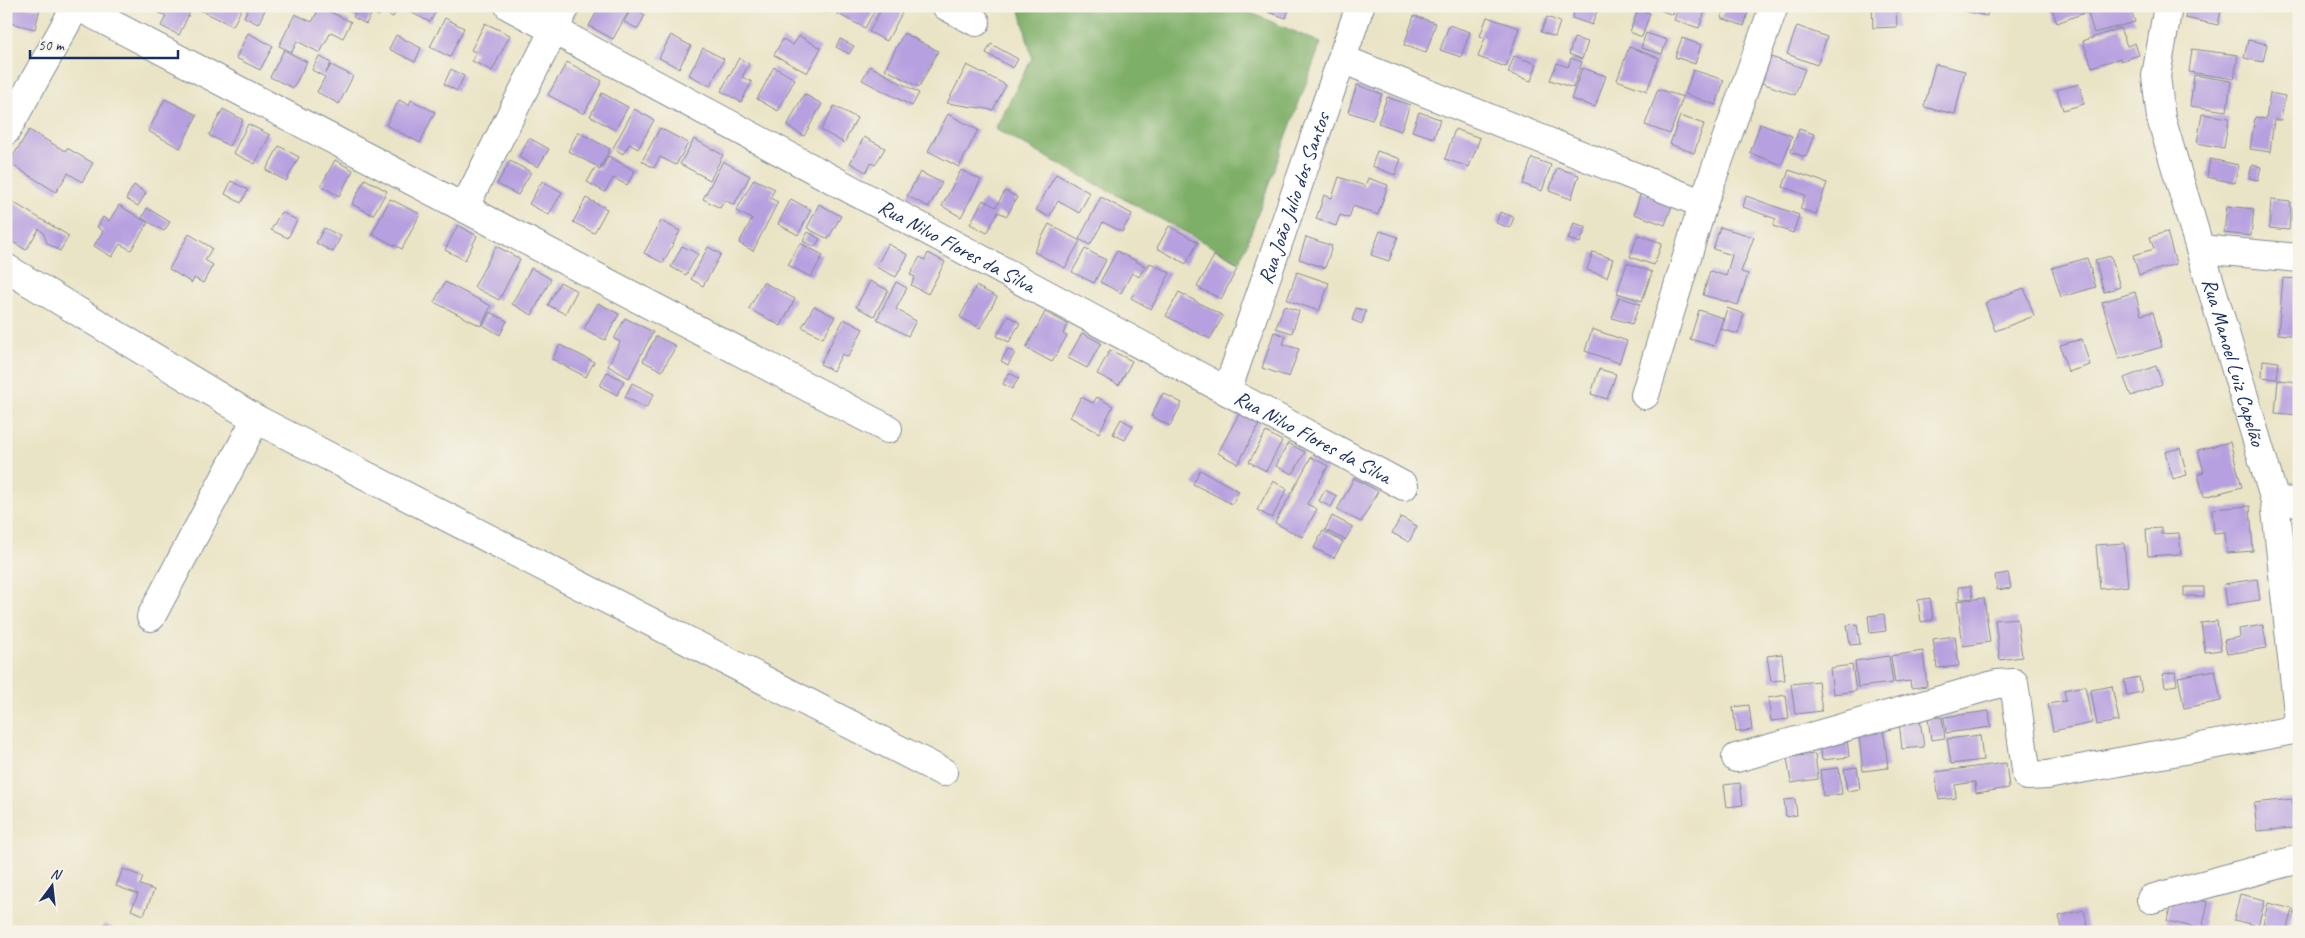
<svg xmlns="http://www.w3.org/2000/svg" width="2305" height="938" font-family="Caveat,sans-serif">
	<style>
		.forest { fill: #7eaf68; stroke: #4c6f63 }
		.building { fill: #b7a0e0 }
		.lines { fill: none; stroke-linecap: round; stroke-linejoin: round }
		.minor-casing { stroke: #828a92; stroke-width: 30 }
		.minor { stroke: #fff; stroke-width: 28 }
		.labels { text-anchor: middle; stroke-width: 4; stroke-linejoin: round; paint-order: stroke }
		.street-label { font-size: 21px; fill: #1b2f5e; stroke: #f7f3e8 }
	</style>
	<rect width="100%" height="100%" fill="#f7f3e8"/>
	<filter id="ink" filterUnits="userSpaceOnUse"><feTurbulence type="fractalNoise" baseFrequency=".02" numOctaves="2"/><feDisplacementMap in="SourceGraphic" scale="10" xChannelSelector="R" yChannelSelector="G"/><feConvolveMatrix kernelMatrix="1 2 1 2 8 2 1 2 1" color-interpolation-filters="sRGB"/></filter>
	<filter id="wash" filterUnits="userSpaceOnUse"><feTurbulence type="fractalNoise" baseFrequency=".0096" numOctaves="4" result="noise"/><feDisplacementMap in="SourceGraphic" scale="20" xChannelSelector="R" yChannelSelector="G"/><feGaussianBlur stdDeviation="1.12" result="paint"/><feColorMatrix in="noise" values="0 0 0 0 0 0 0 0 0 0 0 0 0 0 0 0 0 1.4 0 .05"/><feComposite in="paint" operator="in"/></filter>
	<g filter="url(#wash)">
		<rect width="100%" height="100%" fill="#eae4c6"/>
		<path class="forest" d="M1019,6H1251L1249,12L1321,43L1240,262L995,129L1032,58Z"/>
		<g id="blocks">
			<path class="building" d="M6,6L40,8L35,29L6,22Z
				M160,6H193L179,35L161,26L166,16L158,12Z
				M202,6H243L233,26L200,10Z
				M249,6H267L258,24L244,17Z
				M358,6H399L393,17L381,11L379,16L372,13L366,24L353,17Z
				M405,6H439L430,22L404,9Z
				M600,6H621L629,10L613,39L589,26Z
				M814,6H830L827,13Z
				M839,6H877L865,28L836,13Z
				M883,6H889L902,13L887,41L869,32Z
				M1270,6H1290L1286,18L1268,12Z
				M1576,6L1598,8L1592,25L1572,18Z
				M1649,6H1676L1673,15Z
				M1679,6H1707L1699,28L1674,20Z
				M1726,6H1750L1744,26L1721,18Z
				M1965,6H1989L1987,16L1964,11Z
				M2051,6H2084L2087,12L2057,23Z
				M2099,6H2130L2135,22L2094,33L2087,10Z
				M2187,6H2222L2218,25L2185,18Z
				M320,7L351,22L343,38L331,32L320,53L297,41L292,52L279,46L295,14L312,22Z
				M632,7L645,15L638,29L624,22Z
				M1872,8H1896L1897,27L1873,28Z
				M1638,9L1650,13L1642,37L1630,32Z
				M1414,16L1436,23L1426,53L1404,45Z
				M1487,17L1519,28L1506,67L1478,57L1485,38L1480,36Z
				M1547,17L1560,22L1555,37L1541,32Z
				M445,18L464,28L450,57L430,47Z
				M485,23L510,35L492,71L472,61L476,52L471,50Z
				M1449,25L1470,32L1461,57L1440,50Z
				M1797,26L1827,37L1817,65L1787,54Z
				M2120,28L2127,46L2135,43L2139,55L2121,61L2120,58L2092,67L2083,41Z
				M248,33L273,46L260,70L236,58Z
				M904,33L938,51L919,87L885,69Z
				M1646,33L1667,40L1662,54L1641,48Z
				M396,35L421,48L415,62L389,49Z
				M671,35L691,46L679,68L659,58Z
				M799,36L821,48L807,73L774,55L783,39L793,45Z
				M1574,38L1588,42L1582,59L1569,54Z
				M1682,38L1701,45L1695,64L1675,57Z
				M840,39L854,46L849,54L836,47Z
				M2248,40L2267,44L2263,62L2244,58Z
				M991,44L1018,59L1013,68L986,53Z
				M1629,47L1659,58L1647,91L1617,80Z
				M703,48L724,59L710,86L689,75Z
				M2192,49L2238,55L2234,79L2189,72Z
				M284,50L307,62L293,88L270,77Z
				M319,56L331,63L326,73L331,65L353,76L339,104L317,92L325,77L312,70Z
				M1514,56L1537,64L1531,81L1508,73Z
				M1771,57L1805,69L1795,95L1762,83Z
				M739,58L749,64L742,77L752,82L741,102L721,91Z
				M1571,58L1582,62L1573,88L1550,80L1557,63L1568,67Z
				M567,62L602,81L584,114L548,95Z
				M1935,64L1965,71L1955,114L1924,107Z
				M967,65L1006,85L993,110L947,103Z
				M870,66L919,93L912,106L862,80Z
				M774,67L795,79L778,111L757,99Z
				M1582,68L1606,76L1595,107L1571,99Z
				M451,69L464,76L457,91L444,84Z
				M1693,70L1724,80L1716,105L1685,94Z
				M2194,75L2231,81L2227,111L2190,106Z
				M2079,84L2084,104L2063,110L2057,90Z
				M1357,85L1382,94L1372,120L1348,112Z
				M1658,89L1683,97L1670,134L1645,125Z
				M602,93L628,107L615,130L590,116Z
				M2270,93L2285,96L2281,120H2274L2270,152L2250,149L2255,117L2266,119Z
				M804,94L822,104L804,136L787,126Z
				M1387,97L1410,105L1401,131L1378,123Z
				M165,99L197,115L180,148L148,131Z
				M399,100L409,105L411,100L435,112L420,143L386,125Z
				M834,106L857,118L844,143L821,130Z
				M223,109L243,120L229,146L209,135Z
				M634,109L654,120L638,149L629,144L623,154L613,148Z
				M1419,112L1440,119L1434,138L1412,131Z
				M948,114L978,130L959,167L928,151Z
				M2202,114L2229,118L2224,148L2197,143Z
				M1680,116L1704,124L1694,153L1670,144Z
				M248,124L270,135L255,164L233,153Z
				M1760,124L1792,136L1782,165L1750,153Z
				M660,128L688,143L676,165L660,157L654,168L642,161Z
				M1455,129L1480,138L1469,167L1445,159Z
				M1799,129L1814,134L1806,157L1791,152Z
				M29,130L65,151L67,148L93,163L82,182L68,173L56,192L9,163Z
				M578,132L610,149L600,168L568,151Z
				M864,137L885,148L875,165L871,163L866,172L850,163Z
				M529,138L549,149L538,167L519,157Z
				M694,139L723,155L710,180L680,164Z
				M279,146L299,157L286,181L266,170Z
				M1377,151L1401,159L1395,175L1372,166Z
				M608,156L635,171L627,185L613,178L605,192L587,182L595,168L600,170Z
				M1532,158L1551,165L1542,191L1523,184Z
				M2210,159L2239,165L2235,183L2207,177Z
				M335,160L353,170L339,196L321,186Z
				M510,161L531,172L518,195L497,184Z
				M723,161L750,176L734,205L725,200L720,208L703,199Z
				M2252,165L2261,167L2258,180L2249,178Z
				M1557,168L1579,175L1571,199L1549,191Z
				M961,170L981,180L961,217L942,206Z
				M1789,170L1827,183L1816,214L1800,209L1805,195L1783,187Z
				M920,172L942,183L929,207L907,196Z
				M1056,174L1090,193L1079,213L1058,201L1049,217L1036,210Z
				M1339,177L1365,186L1368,178L1388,185L1378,215L1353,206L1349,218L1340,215L1336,226L1316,219L1324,195L1332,198Z
				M365,179L387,191L373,215L352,204Z
				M754,179L775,189L770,198L778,202L753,251L739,243L752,219L736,211Z
				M231,181L248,190L241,203L225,194Z
				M542,181L562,192L549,215L529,204Z
				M134,185L146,193L138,206L126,199Z
				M1005,191L1017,197L1007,216L998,212L987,233L970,224L983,200L996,207Z
				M1641,192L1673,203L1665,225L1634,214Z
				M1746,196L1799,215L1793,233L1773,226L1776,219L1743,207Z
				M1101,197L1132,214L1122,232L1103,222L1090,245L1079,239Z
				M6,198L69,236L60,251L47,243L43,232L39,229L26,250L6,238Z
				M586,198L607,209L594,233L573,222Z
				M390,199L420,214L402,249L372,234Z
				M791,199L811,210L798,235L778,224Z
				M2271,200L2291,202L2289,230L2269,228Z
				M819,204L841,216L828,239L807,228Z
				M119,205L148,223L131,250L120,244L112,257L94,246L103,231L97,227L103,217L109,221Z
				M2227,206L2254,209L2251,236L2224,233Z
				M147,208L170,222L164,231L142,218Z
				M2293,208H2299V222H2292Z
				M281,212L297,220L288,238L271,230Z
				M1500,212L1514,217L1510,228L1496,223Z
				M661,221L680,231L663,263L644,253Z
				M1574,223L1586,227L1580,243L1568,239Z
				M1049,224L1080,241L1065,268L1034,252Z
				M458,225L477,236L465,260L445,250Z
				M1169,226L1198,242L1186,264L1157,248Z
				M1720,227L1754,237L1741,272L1748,274L1738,305L1703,295L1710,271L1726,276L1732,255L1713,249Z
				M324,228L341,236L333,252L316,243Z
				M1380,231L1398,237L1389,261L1371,255Z
				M808,232L820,239L815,247L803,241Z
				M2167,232L2176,264L2139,275L2133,255L2154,249L2150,237Z
				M189,234L212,248L205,260L213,265L203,283L194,278L192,283L169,269Z
				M1638,235L1662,243L1654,265L1630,257Z
				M1306,237L1332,246L1325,268L1299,259Z
				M800,243L823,255L811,277L788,265Z
				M888,244L908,255L896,277L876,267Z
				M496,246L520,259L499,300L474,287Z
				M682,246L698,254L686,275L671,267Z
				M708,247L721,254L703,286L691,279Z
				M1085,249L1106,260L1094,283L1072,272Z
				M1117,251L1145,266L1139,277L1132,273L1121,293L1100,282Z
				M1593,252L1613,259L1607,277L1587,270Z
				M928,253L945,262L928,294L911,285L915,277L910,275L920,257L925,260Z
				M1214,256L1237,269L1221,299L1197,287Z
				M2111,256L2120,287L2104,292L2095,260Z
				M2087,258L2096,287L2061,297L2052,268Z
				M1150,263L1170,273L1151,309L1131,298Z
				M1627,263L1652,272L1642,301L1617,293Z
				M531,268L551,279L532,315L512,304Z
				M1297,272L1329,283L1319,311L1287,300Z
				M2283,278L2299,279V336L2278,334Z
				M870,281L888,290L874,316L856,307Z
				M445,282L491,306L481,326L434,302Z
				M560,282L577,291L565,314L548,305Z
				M763,282L795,299L781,326L749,309Z
				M896,282L907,288L896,309L916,321L908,336L877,319Z
				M976,286L997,297L980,328L960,317Z
				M2024,288L2034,316L1995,331L1985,303Z
				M1179,292L1223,316L1210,339L1166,316Z
				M2135,292L2141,315L2153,312L2162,347L2119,359L2102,302Z
				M1619,297L1640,304L1632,324L1612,318Z
				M598,303L619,314L605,340L584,329Z
				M814,306L835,317L823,338L802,327Z
				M1284,306L1299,311L1292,333L1276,328Z
				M1356,308L1366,311L1362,324L1352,320Z
				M1727,308L1744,314L1738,334L1721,329Z
				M1699,310L1723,318L1714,346L1690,339Z
				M490,312L507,321L500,335L483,325Z
				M1045,312L1068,324L1063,334L1067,336L1052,362L1026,348Z
				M1008,316L1020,323L1009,342L997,336Z
				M625,318L653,332L629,378L608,366L620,342L614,339Z
				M844,319L863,329L848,357L842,354L833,371L820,364Z
				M1592,329L1627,341L1619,363L1585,351Z
				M1274,332L1286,336L1283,344L1299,349L1289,377L1262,368Z
				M1082,333L1101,343L1087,368L1068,358Z
				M656,336L676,346L662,371L643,361Z
				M2082,339L2090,365L2068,372L2060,345Z
				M560,345L594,362L586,377L552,359Z
				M1008,349L1015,353L1008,365L1001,361Z
				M1110,350L1132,361L1119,385L1097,374Z
				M2263,360L2279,362L2277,379L2262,377Z
				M2156,366L2162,384L2131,396L2124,378Z
				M1599,369L1616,374L1607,399L1591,394Z
				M607,372L624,381L617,395L600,386Z
				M1009,373L1019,378L1012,389L1003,384Z
				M2278,380L2299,382V415L2275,413Z
				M632,383L654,394L646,408L625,397Z
				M1163,393L1182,403L1170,426L1151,416Z
				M1081,397L1093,403L1097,397L1113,406L1099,433L1070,417Z
				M1242,408L1262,419L1238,464L1218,453Z
				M1121,419L1133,426L1125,440L1113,434Z
				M1266,432L1282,441L1266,471L1249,462Z
				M2230,442L2242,487L2204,497L2198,474L2204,472L2198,450Z
				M1288,443L1305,452L1293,474L1276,466Z
				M2180,448L2187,475L2173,479L2165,452Z
				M1311,457L1328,466L1307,504L1317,509L1302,537L1275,523Z
				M1200,470L1239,491L1232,504L1193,484Z
				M1354,478L1378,491L1361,522L1337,510Z
				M1273,481L1287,489L1272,518L1257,510Z
				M1325,490L1337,496L1331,507L1319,501Z
				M2250,506L2253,551L2227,553L2225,532L2214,533L2212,509Z
				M1332,516L1353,527L1345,540L1325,530Z
				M1401,517L1417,526L1409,542L1392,533Z
				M2161,528V534L2179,533L2181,554L2148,556L2146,529Z
				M1323,531L1343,542L1334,558L1314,548Z
				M2124,543L2128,586L2100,589L2096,545Z
				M2008,573L2011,588L1997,590L1995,575Z
				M2257,579L2260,600L2227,605L2224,584Z
				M1971,586L1973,598L1960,599L1958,587Z
				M2184,587H2204V596H2184Z
				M1930,598L1933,620L1921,622L1918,600Z
				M1984,598L1990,642L1963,646L1957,601Z
				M1884,614L1886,631L1870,633L1868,616Z
				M2017,618L2022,657L2000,660L1995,620Z
				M2217,621L2221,650L2205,652L2201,623Z
				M1857,624L1860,644L1850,645L1847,625Z
				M2263,625L2267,648L2227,654L2224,640L2240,637L2239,629Z
				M1955,636L1959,666L1937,668L1933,639Z
				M1923,651L1927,686L1911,688L1910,681L1895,683L1891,656Z
				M1782,654L1785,680L1771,681L1767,656Z
				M1889,656L1893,683L1858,687L1855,661Z
				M1852,665L1856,691L1833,694L1830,668Z
				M2215,670L2221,701L2184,708L2178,677Z
				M2175,672L2177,685L2165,687L2163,674Z
				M2139,677L2142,692L2127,695L2124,680Z
				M1818,681L1822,711L1795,714L1791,684Z
				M2085,686L2092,723L2053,731L2048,704L2066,701L2064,690Z
				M2112,686L2119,721L2097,725L2091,690Z
				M1786,695L1789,719L1771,721L1768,698Z
				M1749,705L1752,730L1736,732L1733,707Z
				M1989,711L1991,727L1946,733L1944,717Z
				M1942,717L1945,738L1931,740L1928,718Z
				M1920,720L1924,747L1902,749L1899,722Z
				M1883,726L1888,768L1863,771L1858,729Z
				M1980,735L1983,760L1951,764L1947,739Z
				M1847,738L1849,757L1822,760L1820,741Z
				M1815,754L1818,779L1791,783L1787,757Z
				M2006,763L2009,788L1976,793L1975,782L1955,785L1956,798L1939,800L1935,772Z
				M1857,767L1860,789L1847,791L1844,769Z
				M1839,768L1842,794L1823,796L1820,770Z
				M1740,783L1743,805L1727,807L1724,785Z
				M1795,799L1797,815L1786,817L1784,800Z
				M2292,799L2294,828L2257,831L2254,803Z
				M123,869L143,877L140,885L154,890L144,915L131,910L138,894L116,886Z
				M2173,894L2208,902L2202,929L2167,921Z
				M2240,894L2265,900L2258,926L2234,920Z
				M2298,900H2299V915L2294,914Z
				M2268,903L2293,909L2287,932H2261Z
				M2084,910L2089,932H2063L2059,916Z
				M105,924L119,932H101Z"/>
		</g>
	</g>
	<g filter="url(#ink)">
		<use href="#blocks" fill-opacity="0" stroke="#828a92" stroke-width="1"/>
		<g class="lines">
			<defs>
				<g id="minor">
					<path d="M77,6L888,429"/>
					<path id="s1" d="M509,6L1404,486"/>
					<path d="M946,6L976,22"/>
					<path id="s2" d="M2168,6L2156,76L2161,118L2275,501L2299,722"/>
					<path d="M1342,59L1703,204"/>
					<path d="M6,131L76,6"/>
					<path d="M464,208L566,6"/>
					<path d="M2200,249L2299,258"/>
					<path d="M6,268L256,419L943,772"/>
					<path id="s3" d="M1227,391L1360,6"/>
					<path d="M1645,395L1703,204L1774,6"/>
					<path d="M2275,501L2299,502"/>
					<path d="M151,617L256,419"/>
					<path d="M1736,758L1997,684L2014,683L2027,776L2047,775L2299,729"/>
					<path d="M2151,899L2299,859"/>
				</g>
			</defs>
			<use href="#minor" class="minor-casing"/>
			<use href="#minor" class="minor"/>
		</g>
	</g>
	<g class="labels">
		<g class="street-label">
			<text dy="7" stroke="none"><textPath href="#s3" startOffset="204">Rua João Julio dos Santos</textPath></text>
			<text dy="7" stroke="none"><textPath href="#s1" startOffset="508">Rua Nilvo Flores da Silva</textPath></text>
			<text dy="7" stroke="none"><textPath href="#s2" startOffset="368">Rua Manoel Luiz Capelão</textPath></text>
			<text dy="7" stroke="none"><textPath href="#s1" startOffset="912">Rua Nilvo Flores da Silva</textPath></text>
		</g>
	</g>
	<rect width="2305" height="938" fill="none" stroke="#f7f3e8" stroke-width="25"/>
	<g transform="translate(52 886) rotate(15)" stroke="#f7f3e8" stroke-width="4" paint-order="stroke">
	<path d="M0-4L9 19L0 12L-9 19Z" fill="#1b2f5e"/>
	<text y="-8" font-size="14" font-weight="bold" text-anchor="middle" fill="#1b2f5e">N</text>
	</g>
	<path d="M30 50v8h148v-8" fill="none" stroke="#1b2f5e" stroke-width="2.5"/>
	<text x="38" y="50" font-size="15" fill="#1b2f5e" stroke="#f7f3e8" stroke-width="4" paint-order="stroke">50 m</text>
</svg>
